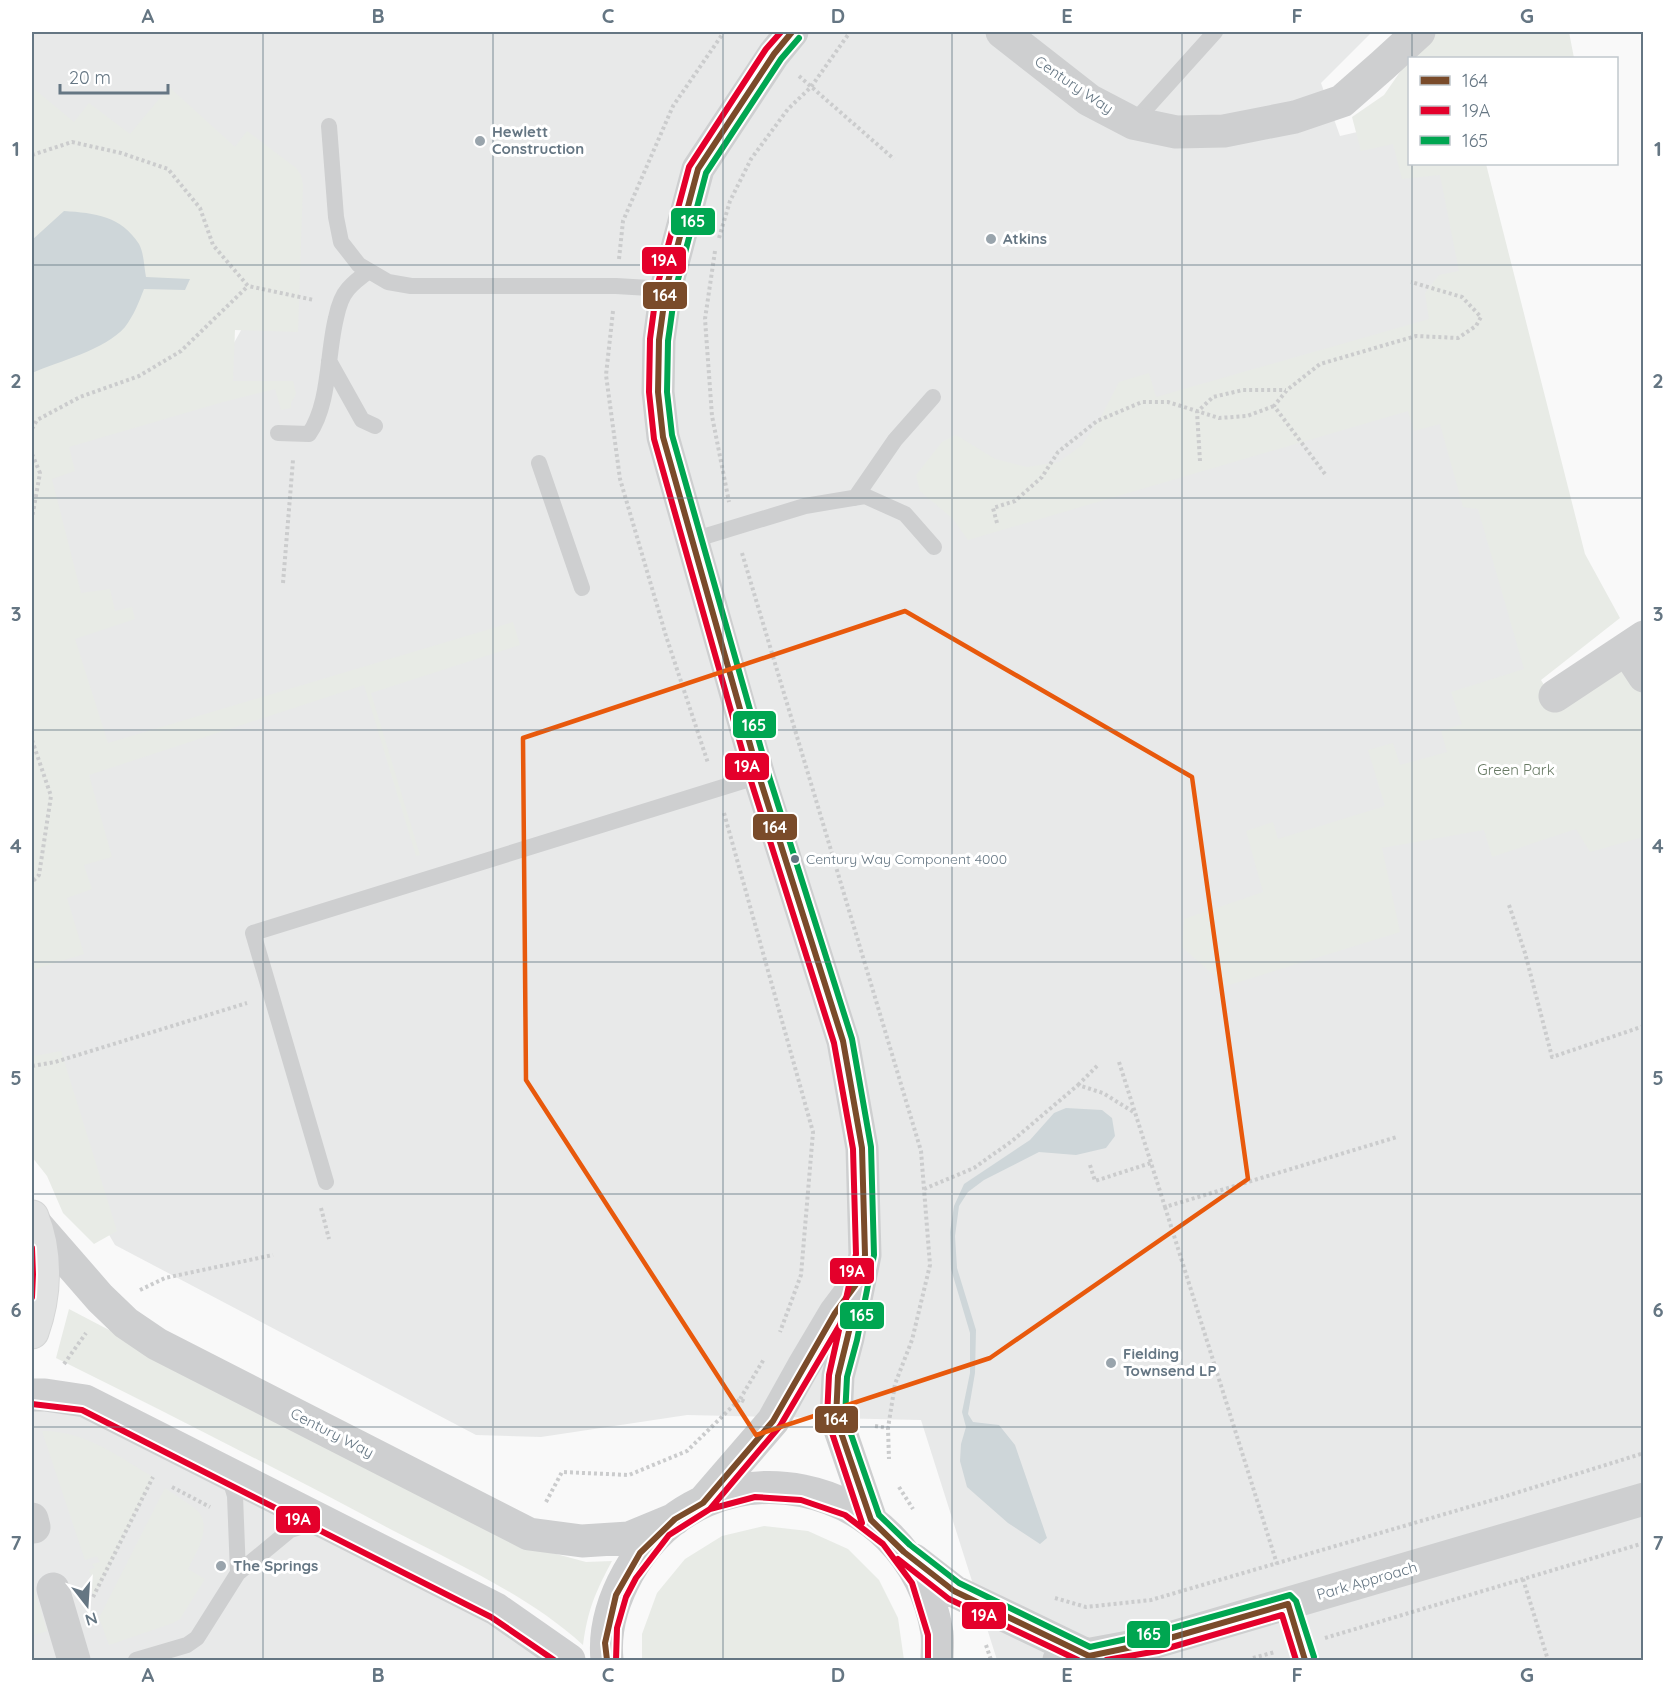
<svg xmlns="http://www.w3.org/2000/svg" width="1675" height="1692" font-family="Quicksand,sans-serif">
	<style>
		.built { fill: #e8e9e9 }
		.green { fill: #e8ebe6 }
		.water { fill: #ced6d9 }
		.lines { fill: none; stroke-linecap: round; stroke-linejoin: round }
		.highway-casing { stroke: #d5d6d6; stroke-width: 35 }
		.path { stroke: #cbcccd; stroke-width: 4; stroke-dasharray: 3 3; stroke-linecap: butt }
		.lane { stroke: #cecfd0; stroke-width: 16 }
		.street { stroke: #cecfd0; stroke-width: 33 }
		.highway { stroke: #e1e2e2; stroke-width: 33 }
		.bus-1-casing { stroke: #fff; stroke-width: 10 }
		.bus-2-casing { stroke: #fff; stroke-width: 10 }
		.bus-3-casing { stroke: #fff; stroke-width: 10 }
		.bus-1 { stroke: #7a4b2a; stroke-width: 6 }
		.bus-2 { stroke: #e4002b; stroke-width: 6 }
		.bus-3 { stroke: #00a651; stroke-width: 6 }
		.marked { fill: none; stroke: #e8590c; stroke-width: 4.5; stroke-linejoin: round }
		.grid { fill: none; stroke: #657683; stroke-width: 1.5; stroke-opacity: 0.55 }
		.poi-dot { fill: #99a4ac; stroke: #fff; stroke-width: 2 }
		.bus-dot { fill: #657683; stroke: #fff; stroke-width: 2 }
		.labels { text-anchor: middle; stroke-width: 6; stroke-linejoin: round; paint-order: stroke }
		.bus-label { font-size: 14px; fill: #657683; stroke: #fff; text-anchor: start }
		.street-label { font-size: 15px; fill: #657683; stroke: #fff }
		.poi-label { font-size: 15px; font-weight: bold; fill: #657683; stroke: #fff; text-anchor: start }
		.park-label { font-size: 15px; fill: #687a64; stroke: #fff }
		.line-badge { stroke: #fff; stroke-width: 2 }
		.badge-label { font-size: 16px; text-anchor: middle; font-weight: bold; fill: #fff }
		.neatline { fill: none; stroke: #657683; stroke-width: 2 }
		.grid-label { font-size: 20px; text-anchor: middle; font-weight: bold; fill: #657683 }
	</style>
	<rect width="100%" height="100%" fill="#f9f9f9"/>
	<path class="built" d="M32,32H1372L1321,83L1340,136L1409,120L1410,164H1468L1539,653L1525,726L1643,776V1660H997L921,1420L687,1415L541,1437L476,1435L115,1245L58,1147L32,1121L35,630L49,442L226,357L253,309L32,132Z
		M32,1395H45L569,1660H32Z"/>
	<path class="green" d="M1439,32H1569L1574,58H1410L1426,39Z
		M1409,59L1410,164H1486L1585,554L1620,618L1541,680L1556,705L1643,649V837L1590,852L1576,829L1492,857L1484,830L1382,848L1400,932L1226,986L1182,947L1184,919L1263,892L1246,831L1273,822L1278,839L1385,806L1368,750L1393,743L1400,765L1447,752L1441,731L1462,724L1451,692L1524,669L1478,509L1463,507L1440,424L1414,431L1408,411L968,540L953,519L920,491L916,475L942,442L956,435L995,459L1027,467L1059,462L1082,445L1102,415L1119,382L1149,373L1156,397L1429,319L1425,293L1439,275L1459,271L1440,175L1402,179L1393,144L1361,151L1352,117L1384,95Z
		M32,87L74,122L89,103L130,134L169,87L235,147L247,131L296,168L301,175L303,185L298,332L235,330L233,381H293L296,394L291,403V408L281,410L275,389L223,402L69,447L75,471L52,479L81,593L110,589L115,611L132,607L135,619L75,639L108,743L513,622L520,645L371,693L420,855L416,856L364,685L89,775L112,857L84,865L92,889L67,898L84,954L32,970Z
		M32,1048L34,1056L61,1051L117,1231L94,1244L63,1213L47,1176L32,1157Z
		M69,1309L300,1430L534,1548L586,1562L612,1561C595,1593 588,1609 583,1645C528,1595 457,1564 392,1530C281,1471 169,1414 56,1358Z
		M42,1431C83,1430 118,1456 153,1477L94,1596L89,1582L93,1580L89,1570L95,1568L92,1564L100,1562L97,1556L85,1560Z
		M165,1488C173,1494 196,1507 200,1514C211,1531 195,1554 188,1569L205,1579L180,1619L173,1623L109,1645L99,1618Z
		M764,1526L808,1531L848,1549L879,1580L898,1618L904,1660H642V1634L657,1593L685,1559L722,1536Z
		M32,1581L47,1631L32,1636Z"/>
	<path class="water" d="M64,211C95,213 121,216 139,244C144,253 144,267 146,277L190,279L185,290L144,289C139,302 134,315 125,327C105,350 59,361 32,373V240Z
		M1066,1108L1102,1110L1112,1118L1115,1136L1106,1148L1076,1155L1039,1152L984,1180L968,1192L959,1206L955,1236L957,1268L976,1330L975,1373L968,1414L973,1422L999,1425L1015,1445L1047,1538L1040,1544L1008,1523L967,1487L960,1461L961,1444L966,1427L962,1412L970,1373V1333L951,1269L950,1232L954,1206L964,1184L1030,1140L1054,1113Z"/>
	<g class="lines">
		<defs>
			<path id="highway" d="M32,1217C47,1253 45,1296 32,1332"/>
		</defs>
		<use href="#highway" class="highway-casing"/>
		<path class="path" d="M799,76L894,159
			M32,155L72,142L121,153L168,169L200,208L213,245L248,286L314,300
			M719,238L730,201L751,159L788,109L811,87L850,32
			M715,251L705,319L712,416L729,502
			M619,259L623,221L673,106L724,32
			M613,311L606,375L620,479L666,636L708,763
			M32,429L37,420L80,397L139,376L181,351L248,286
			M32,454L40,473L32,518
			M1200,461L1197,412L1213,397L1243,390H1286
			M1325,474L1274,406L1287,390L1320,364L1416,336L1458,338L1476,326L1481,317L1462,297L1411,282
			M997,523L993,508L1015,501L1042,477L1058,452L1097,421L1142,402H1168L1219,418L1247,416L1274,406
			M742,553L921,1151L930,1265L912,1340L895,1384L888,1428
			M283,583L293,460
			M32,740L51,796L39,875L32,882
			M724,813L813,1132L801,1275L780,1332
			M1509,905L1525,953L1552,1057L1644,1026
			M1119,1062L1165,1207L1397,1137
			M32,1066L55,1062L247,1003
			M1078,1085L1099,1064
			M1090,1165L1095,1181L1151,1163
			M924,1189L974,1168L1012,1141L1078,1085L1103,1093L1135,1113
			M1165,1207L1277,1564
			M321,1208L329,1239
			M140,1290L165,1278L273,1255
			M64,1364L86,1333
			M740,1399L764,1359
			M875,1426L888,1428L889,1459
			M172,1487L210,1507
			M899,1487L913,1509
			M546,1502L562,1472L629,1475L687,1451L740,1399L745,1402
			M1523,1579L1548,1660
			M93,1597L153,1477
			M1055,1598L1086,1607L1151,1600L1503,1497L1644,1453
			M1325,1638L1644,1543
			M986,1645L991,1660
			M1253,1658L1275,1652"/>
		<path class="lane" d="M1133,123L1215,32
			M329,126L336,217L341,242L359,265L388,282L411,286H616L666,289
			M329,361L362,420L375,426
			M278,433L309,434C330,404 327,354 336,318C338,308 341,297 348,289C354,282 362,276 369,271
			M539,463L582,588
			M855,498L895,440L933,397
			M693,540L805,506L865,496L905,514L934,547
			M326,1182L253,933L759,776
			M229,1476L235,1496L238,1573
			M1288,1604L1305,1660
			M136,1660L187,1645L197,1638L238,1573L290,1530L306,1525L319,1524"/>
		<path class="street" d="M792,32L774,54L698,169L666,289L659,340L658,392L663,437L759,776L843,1041L862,1148L865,1255L848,1338L838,1376L836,1418L871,1520
			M1002,32L1089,100L1133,123L1176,132L1224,131L1295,117L1342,101L1383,65L1419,32
			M1627,650L1644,676
			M1555,696L1644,637
			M33,1221L100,1298L126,1323L157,1344L529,1534L582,1541L629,1538L675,1519
			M32,1395H45L85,1401L496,1609L569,1660
			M703,1502L773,1421L803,1367L835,1313L850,1293
			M32,1519L34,1527
			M914,1560L954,1591L1089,1656
			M53,1589L74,1660
			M607,1660C604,1630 613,1600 628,1573C707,1432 912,1475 937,1633C938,1642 937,1652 937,1660
			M1059,1660L1156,1642L1644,1499"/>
		<use href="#highway" class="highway"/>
		<defs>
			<path id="bus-1" d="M853,1315L838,1376L836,1418L871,1520
				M871,1520L904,1552L954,1591L1089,1656L1156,1642L1288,1604
				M1288,1604L1305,1660
				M607,1660L605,1643L616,1595L640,1553L675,1519L703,1503L773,1421L835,1313L860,1279L865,1255L862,1148L843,1041L759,776L663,437L658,392L659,340L666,289L698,169L774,54L792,32"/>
			<path id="bus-2" d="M781,32L766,49L689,167L657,287L650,339L649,392L654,439L750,778L834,1043L853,1149L856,1254L829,1375L827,1418L862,1523
				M32,1248L33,1274L32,1297
				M32,1404L82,1410L491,1617L554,1660
				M710,1509L780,1426L845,1316
				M898,1559L949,1599L1078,1660
				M616,1660L617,1628L626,1597L636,1578L669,1535L710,1509L755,1497L801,1500L845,1515L883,1544L912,1583L928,1635V1660
				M1106,1660L1158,1651L1282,1615L1296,1660"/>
			<path id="bus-3" d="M799,38L781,59L706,173L675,291L668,341L667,392L672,435L768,773L852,1039L871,1147L874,1255L857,1340L847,1377L845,1417L879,1515L910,1545L959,1583L1090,1647L1154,1633L1290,1595L1296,1601L1314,1657"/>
		</defs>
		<use href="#bus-1" class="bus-1-casing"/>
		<use href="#bus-2" class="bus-2-casing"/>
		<use href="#bus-3" class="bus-3-casing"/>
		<use href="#bus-1" class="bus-1"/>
		<use href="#bus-2" class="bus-2"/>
		<use href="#bus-3" class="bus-3"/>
	</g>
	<path class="marked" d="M905,611L1192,777L1248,1179L990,1358L756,1435L526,1080L523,738Z"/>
	<path class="grid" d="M263,32V1660M493,32V1660M723,32V1660M952,32V1660M1182,32V1660M1412,32V58M1412,164V1660M32,265H1644M32,498H1644M32,730H1644M32,962H1644M32,1194H1644M32,1427H1644"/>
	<g class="poi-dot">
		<circle cx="480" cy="141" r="6"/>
		<circle cx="991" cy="239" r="6"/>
		<circle cx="1111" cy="1363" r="6"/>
		<circle cx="221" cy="1566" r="6"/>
	</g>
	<circle class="bus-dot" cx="795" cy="859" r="5"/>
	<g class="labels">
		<g class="bus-label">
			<text x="806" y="864">Century Way Component 4000</text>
		</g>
		<g class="street-label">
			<text transform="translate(1074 85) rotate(34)" y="5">Century Way</text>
			<text transform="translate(332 1433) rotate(27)" y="5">Century Way</text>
			<text transform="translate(1367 1581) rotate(-16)" y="5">Park Approach</text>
		</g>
		<g class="poi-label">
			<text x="492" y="137">Hewlett<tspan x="492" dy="17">Construction</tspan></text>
			<text x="1003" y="244">Atkins</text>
			<text x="1123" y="1359">Fielding<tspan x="1123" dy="17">Townsend LP</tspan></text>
			<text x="233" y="1571">The Springs</text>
		</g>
		<g class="park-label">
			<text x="1516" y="775">Green Park</text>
		</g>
	</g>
	<g class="line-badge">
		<rect x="670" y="207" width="46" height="29" rx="6" fill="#00a651"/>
		<rect x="641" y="246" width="46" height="29" rx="6" fill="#e4002b"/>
		<rect x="642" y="281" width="46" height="29" rx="6" fill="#7a4b2a"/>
		<rect x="732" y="710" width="45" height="29" rx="6" fill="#00a651"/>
		<rect x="724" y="752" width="46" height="29" rx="6" fill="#e4002b"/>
		<rect x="752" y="813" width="46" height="28" rx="6" fill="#7a4b2a"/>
		<rect x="829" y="1257" width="46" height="28" rx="6" fill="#e4002b"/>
		<rect x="839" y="1301" width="46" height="29" rx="6" fill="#00a651"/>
		<rect x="814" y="1405" width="45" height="29" rx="6" fill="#7a4b2a"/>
		<rect x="275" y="1505" width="46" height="29" rx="6" fill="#e4002b"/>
		<rect x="961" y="1601" width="46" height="29" rx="6" fill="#e4002b"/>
		<rect x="1126" y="1620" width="45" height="29" rx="6" fill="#00a651"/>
	</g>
	<g class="badge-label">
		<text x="693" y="227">165</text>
		<text x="664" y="266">19A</text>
		<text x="665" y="301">164</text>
		<text x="754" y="731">165</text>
		<text x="747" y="772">19A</text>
		<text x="775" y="833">164</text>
		<text x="852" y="1277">19A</text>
		<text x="862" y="1321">165</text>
		<text x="836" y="1425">164</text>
		<text x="298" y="1525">19A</text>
		<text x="984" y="1621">19A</text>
		<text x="1149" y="1640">165</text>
	</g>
	<rect width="1675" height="1692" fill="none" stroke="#ffffff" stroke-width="66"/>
	<rect x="1408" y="57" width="210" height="108" fill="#ffffff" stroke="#c1c8cd" stroke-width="1.5"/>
	<rect x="1420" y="76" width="30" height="9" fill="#7a4b2a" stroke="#c1c8cd" stroke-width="1.5"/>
	<text x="1462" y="87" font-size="18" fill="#657683">164</text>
	<rect x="1420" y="106" width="30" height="9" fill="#e4002b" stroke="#c1c8cd" stroke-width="1.5"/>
	<text x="1462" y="117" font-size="18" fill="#657683">19A</text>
	<rect x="1420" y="136" width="30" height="9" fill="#00a651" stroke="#c1c8cd" stroke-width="1.5"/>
	<text x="1462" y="147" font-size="18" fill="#657683">165</text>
	<g transform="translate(87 1605) rotate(163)" stroke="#ffffff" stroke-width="4.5" paint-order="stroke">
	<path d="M0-4.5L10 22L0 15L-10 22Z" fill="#657683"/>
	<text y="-9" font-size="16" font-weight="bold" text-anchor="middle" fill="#657683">N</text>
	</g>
	<path d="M60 84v9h108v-9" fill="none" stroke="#657683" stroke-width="3"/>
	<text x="69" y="84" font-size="18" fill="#657683" stroke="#ffffff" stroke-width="4.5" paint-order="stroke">20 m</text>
	<rect x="33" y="33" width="1609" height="1626" class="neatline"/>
	<g class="grid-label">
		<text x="148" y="23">A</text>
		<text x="378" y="23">B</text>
		<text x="608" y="23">C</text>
		<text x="838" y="23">D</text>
		<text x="1067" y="23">E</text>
		<text x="1297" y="23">F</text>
		<text x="1527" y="23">G</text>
		<text x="16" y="156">1</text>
		<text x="1658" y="156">1</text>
		<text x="16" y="388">2</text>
		<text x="1658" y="388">2</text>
		<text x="16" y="621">3</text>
		<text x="1658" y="621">3</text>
		<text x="16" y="853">4</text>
		<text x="1658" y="853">4</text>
		<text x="16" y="1085">5</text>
		<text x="1658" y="1085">5</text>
		<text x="16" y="1317">6</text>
		<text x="1658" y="1317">6</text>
		<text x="16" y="1550">7</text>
		<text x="1658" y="1550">7</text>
		<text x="148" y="1682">A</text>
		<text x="378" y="1682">B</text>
		<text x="608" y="1682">C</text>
		<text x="838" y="1682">D</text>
		<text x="1067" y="1682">E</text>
		<text x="1297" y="1682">F</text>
		<text x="1527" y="1682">G</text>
	</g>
</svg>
